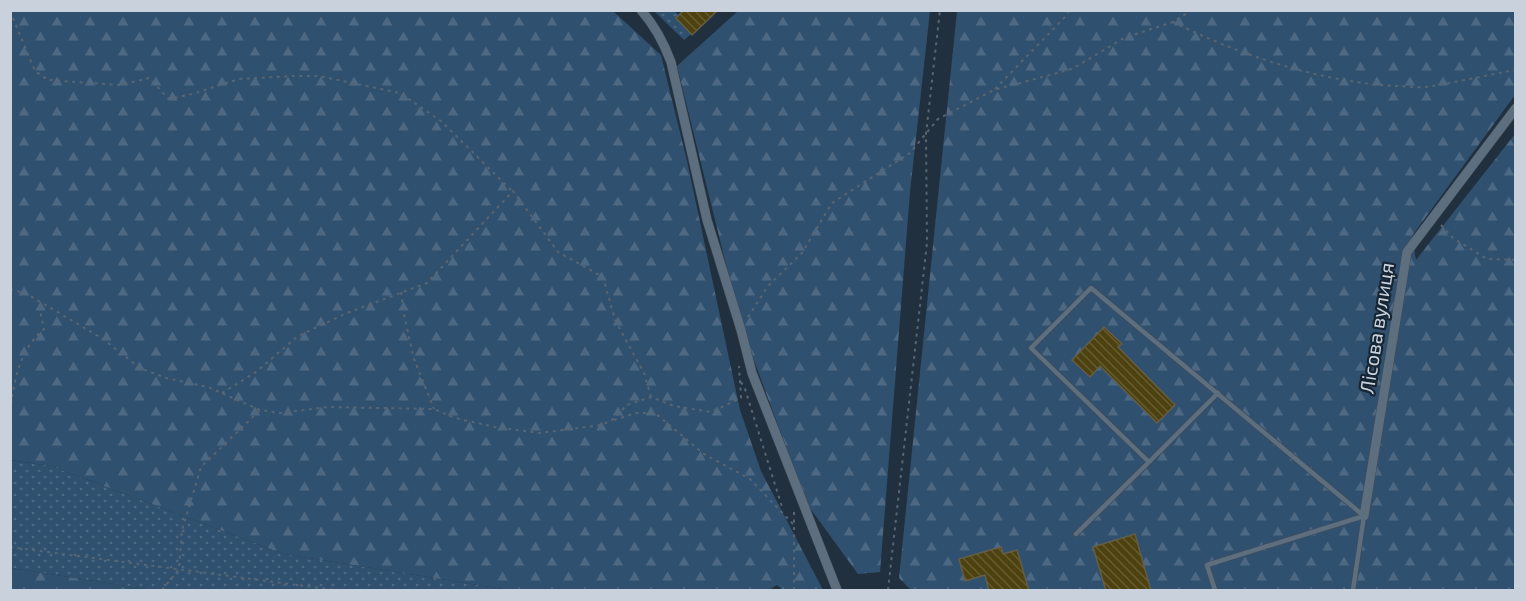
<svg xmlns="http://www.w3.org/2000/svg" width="1526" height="601" font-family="'Exo 2',sans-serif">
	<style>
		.grass { fill: url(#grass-dots) }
		.forest { fill: url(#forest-firs) }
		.building { fill: url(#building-back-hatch); stroke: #645e49; stroke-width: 1.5 }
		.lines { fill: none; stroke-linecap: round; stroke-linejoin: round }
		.lane-casing { stroke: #3f4c58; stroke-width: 6 }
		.street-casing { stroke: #3f4c58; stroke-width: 10 }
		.path { stroke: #586572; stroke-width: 2; stroke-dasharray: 3 4.5; stroke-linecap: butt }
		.lane { stroke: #5d6e7f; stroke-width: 4.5 }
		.street { stroke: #5d6e7f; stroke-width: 9 }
		.labels { text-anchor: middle; stroke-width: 4.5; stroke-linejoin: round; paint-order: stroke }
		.street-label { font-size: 20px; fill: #c9d2dc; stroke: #172634 }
	</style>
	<defs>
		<pattern id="grass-dots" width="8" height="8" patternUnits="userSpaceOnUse" patternTransform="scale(1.5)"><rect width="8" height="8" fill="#30506f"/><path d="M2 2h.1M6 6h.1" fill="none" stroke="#4d6883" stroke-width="1.8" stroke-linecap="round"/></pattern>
		<pattern id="forest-firs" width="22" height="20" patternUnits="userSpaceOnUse" patternTransform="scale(1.5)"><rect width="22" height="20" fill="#30506f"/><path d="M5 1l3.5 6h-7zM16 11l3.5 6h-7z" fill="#4d6883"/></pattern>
		<pattern id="building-back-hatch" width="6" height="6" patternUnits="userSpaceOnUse" patternTransform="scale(1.5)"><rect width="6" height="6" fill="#4d410f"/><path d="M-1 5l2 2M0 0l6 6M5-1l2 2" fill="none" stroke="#655c31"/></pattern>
	</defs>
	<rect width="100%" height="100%" fill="#21303e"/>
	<path class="grass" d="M654,11H674L679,15L676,18L691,34L684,40Z
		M10,460L51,466L284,554L509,590H152L11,568Z"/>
	<path class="forest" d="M10,11H613L661,55L687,161L740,410L761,471L823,590H783L777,585L769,590H509L284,554L51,466L11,460Z
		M738,11H930L910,192L880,572L858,574L807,504L741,325L677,66Z
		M957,11H1515V95L1412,236L1416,260L1515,134V590H911L899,578Z
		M11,568L152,590H11Z"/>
	<path class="building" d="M684,10H718L692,35L676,18Z
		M1104,327L1122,344L1118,347L1175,405L1157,423L1100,366L1090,377L1072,360Z
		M1135,534L1151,591H1106L1093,547Z
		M1001,547L1003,554L1017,550L1029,591H989L985,575L965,581L959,559Z"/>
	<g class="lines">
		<defs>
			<path id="lane" d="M1149,462L1218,393
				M1076,534L1149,462L1031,348L1091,288L1364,516
				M1215,590L1207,565L1364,516
				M1353,590L1364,516"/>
			<path id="street" d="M641,10C655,26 664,43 671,62L707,220L741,330L752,373L837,590
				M1364,516L1407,252L1516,108"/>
		</defs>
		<use href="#lane" class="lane-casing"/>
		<use href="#street" class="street-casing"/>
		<path class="path" d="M10,11L35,71L48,80L120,85L149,78L169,99L192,94L239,79L291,76H319L400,93L441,121L512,191
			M1173,22C1239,55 1324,83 1397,86C1406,86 1416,88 1425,87C1455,83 1486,75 1516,70
			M995,89L1065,17L1069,10
			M1441,225L1453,238L1487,259L1516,260
			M10,289L27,294L103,339L140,368L166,378L208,387L260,410L280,413L328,407L434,409L455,418L495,427L539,433L602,425L612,420L627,405L651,397L674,406L711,412L741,398L739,366
			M401,292L404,315L414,359L434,409
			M748,317L768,286L802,253L832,203L910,153L938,119L994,90L1072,69L1124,38L1173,22L1192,10
			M741,382L745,389L783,510
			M222,393L256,372L298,336L347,313L427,283L513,191L558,252L603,277L615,320L644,373L651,397
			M10,412C14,381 19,350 44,329L38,301
			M614,420L636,413H655L704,454L750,479L793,524
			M10,462V483
			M10,547L335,590
			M162,590L179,569L182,530L201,467L260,410
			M794,590V509
			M888,590L927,243L926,134L940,10"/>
		<use href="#lane" class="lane"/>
		<use href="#street" class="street"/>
	</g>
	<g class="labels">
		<g class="street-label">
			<text transform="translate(1377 328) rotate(-81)" y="7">Лісова вулиця</text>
		</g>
	</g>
	<rect width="1526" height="601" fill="none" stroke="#c9d2dc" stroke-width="24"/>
</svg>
